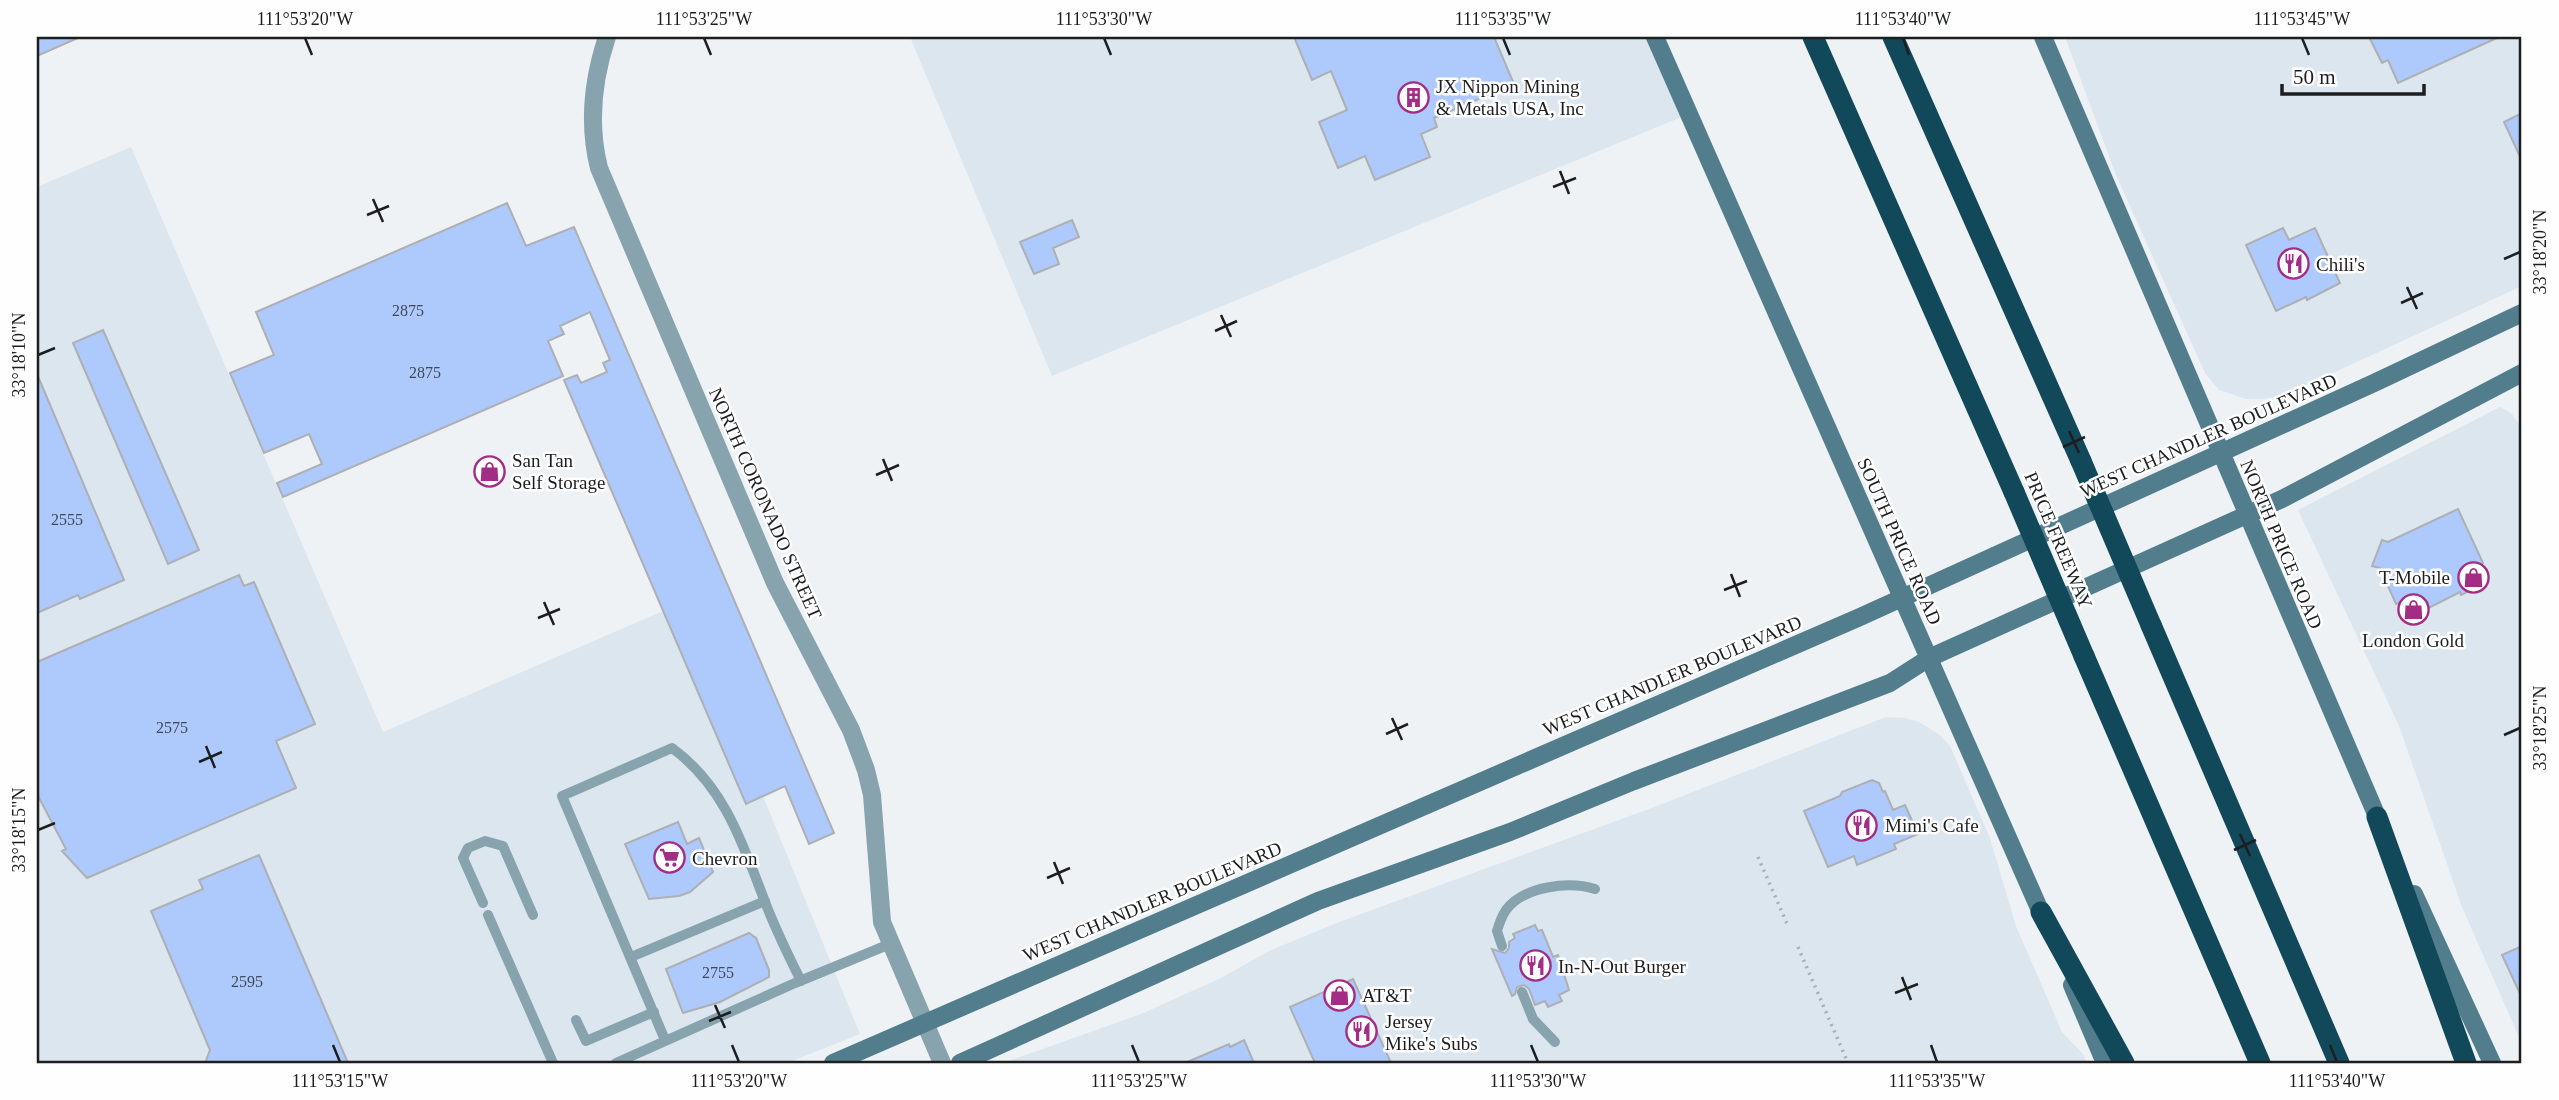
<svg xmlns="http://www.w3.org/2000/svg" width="2559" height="1100" font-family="Georgia,serif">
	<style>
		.built { fill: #dce6ee }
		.building { fill: #aecafd; stroke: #aeafb3; stroke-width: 2 }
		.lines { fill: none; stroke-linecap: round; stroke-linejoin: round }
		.path { stroke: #abaeb0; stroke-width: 3.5; stroke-dasharray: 2 5; stroke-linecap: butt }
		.lane { stroke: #87a3ae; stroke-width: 10 }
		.street { stroke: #87a3ae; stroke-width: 18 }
		.secondary { stroke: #527d8d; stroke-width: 18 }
		.highway { stroke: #11495b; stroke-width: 21 }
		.highway-bridge { stroke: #11495b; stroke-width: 21 }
		.ticks { fill: none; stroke: #1d1e1f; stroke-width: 2.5 }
		.labels { text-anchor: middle; stroke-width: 5; stroke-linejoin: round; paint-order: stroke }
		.number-label { font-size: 16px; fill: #414956 }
		.poi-label { font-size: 19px; fill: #1d1e1f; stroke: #fefeff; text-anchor: start }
		.street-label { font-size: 19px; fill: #1d1e1f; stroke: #fefeff }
		.neatline { fill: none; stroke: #1d1e1f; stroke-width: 2.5 }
		.ticks-label { font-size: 18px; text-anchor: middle; fill: #1d1e1f }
	</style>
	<rect width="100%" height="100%" fill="#eef2f5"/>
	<path class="built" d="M910,37H1656L1689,114L1052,376Z
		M2065,37H2522V286L2285,395L2263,399H2246L2219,390L2205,373L2116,175Z
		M131,147L383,732L663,611L746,803L763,796L860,1034L787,1063H37V187Z
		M2500,407L2511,413L2522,428V1044L2462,907L2399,726L2298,510Z
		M1886,717L1905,718L1919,722L1940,735L1950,746L1990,838L2016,926L2062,1032L2083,1054L2087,1063H1003L1141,1014L1219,979L1269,951L1339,922L1649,809Z"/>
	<path class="building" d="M37,37H80L37,56Z
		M1294,37H1494L1514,84L1434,118L1437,127L1421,134L1430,157L1375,180L1365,156L1338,168L1319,122L1347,110L1331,71L1312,80Z
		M2369,37H2499L2398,83L2388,60L2382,63Z
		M2522,113V161L2504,122Z
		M507,203L526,246L574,227L834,833L809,844L785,786L746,804L564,380L577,375L581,383L607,372L603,363L610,360L590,312L560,326L564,334L548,341L563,376L283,497L277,483L322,464L309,434L264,453L230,373L274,355L256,312Z
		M1072,220L1079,237L1053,248L1059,264L1034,274L1020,242Z
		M2283,228L2289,240L2315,228L2340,283L2307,300L2306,297L2276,311L2246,245Z
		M103,330L199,550L168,564L73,343Z
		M37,374L124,580L80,599L78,595L37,613Z
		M2458,509L2483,563L2477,566L2485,584L2461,595L2460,592L2409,618L2402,602L2396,604L2380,568L2372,566L2382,540L2388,542Z
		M239,575L244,586L254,582L315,724L276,741L296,788L87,878L62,851L66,849L37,794V662Z
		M1872,780L1879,783L1883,792L1885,791L1893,810L1905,805L1918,834L1894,844L1896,849L1857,865L1854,856L1828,867L1804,811L1840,796L1842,792Z
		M678,822L687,844L699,838L713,872L690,892L679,896L649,899L625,844Z
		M259,855L348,1063H205L210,1050L151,911L203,889L199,880Z
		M1535,925L1538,931L1542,930L1553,957L1558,955L1569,990L1559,995L1562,1001L1548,1007L1545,1001L1535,1005L1529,989L1524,985L1517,987L1515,994L1512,996L1492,949L1505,953L1509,948V942L1515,938L1513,934Z
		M749,933L756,938L769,970V977L720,1002L683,1013L666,969Z
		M2522,946V998L2502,955Z
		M1353,979L1391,1063H1315L1290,1007Z
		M1244,1040L1254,1063H1185L1229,1044L1230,1047Z"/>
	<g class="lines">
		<path class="path" d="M1758,857L1788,926
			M1798,947L1848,1063"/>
		<path class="lane" d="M483,903L463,858L468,848L485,841L503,846L533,915
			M488,915L553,1063
			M1502,946L1497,931C1499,924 1502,916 1506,910C1524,886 1569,881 1595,889
			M631,957L765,901
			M1522,992L1533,1019L1555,1042
			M576,1020L586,1041L654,1012
			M665,1040L562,796L672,748C726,787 744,848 767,907C777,932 789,957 801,981
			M616,1063L795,983L890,944"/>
		<path class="street" d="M607,37C593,79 588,124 599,168L775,583L851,730L866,770L872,795L882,922L942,1063"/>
		<path class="secondary" d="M1655,37L2046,924
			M2043,37L2382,828
			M2414,894L2492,1063
			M2072,985L2105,1063
			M833,1063L1860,617L2374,383L2522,313
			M960,1063L1318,901L1510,832L1634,781L1890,683L1929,658L2282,499L2522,373"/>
		<path class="highway" d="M1813,37L2014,492
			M1893,37L2081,461
			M2151,625L2339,1063
			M2084,656L2260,1063
			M2377,817L2466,1063
			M2041,912L2124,1063"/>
		<path class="highway-bridge" d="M2081,461L2151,625
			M2014,492L2084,656"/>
	</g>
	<path class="ticks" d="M305,38L312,55M704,38L711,55M1104,38L1111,55M1503,38L1510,55M1903,38L1909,55M2302,38L2309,55M1560,171L1569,194M1553,187L1576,178M373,199L383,222M367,215L389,206M2504,259L2520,252M2407,287L2417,309M2401,303L2423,293M1221,315L1231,337M1215,331L1237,321M38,355L55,348M2069,431L2079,453M2063,447L2085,437M883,459L892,481M876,475L899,465M1731,574L1740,597M1724,590L1747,581M544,602L554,625M538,618L560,609M1392,718L1402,740M1386,734L1408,724M2504,735L2520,728M206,746L215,768M199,762L222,752M38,830L55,823M2240,834L2250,856M2234,850L2256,840M1054,862L1063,884M1047,878L1070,868M1902,977L1911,1000M1895,993L1918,984M715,1005L725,1028M709,1021L731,1012M333,1045L340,1062M732,1045L739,1062M1132,1045L1139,1062M1531,1045L1538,1062M1931,1045L1937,1062M2330,1045L2337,1062"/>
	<defs>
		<symbol id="building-ring" viewBox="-11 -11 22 22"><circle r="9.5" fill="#fefeff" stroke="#a32c84" stroke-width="1.5"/><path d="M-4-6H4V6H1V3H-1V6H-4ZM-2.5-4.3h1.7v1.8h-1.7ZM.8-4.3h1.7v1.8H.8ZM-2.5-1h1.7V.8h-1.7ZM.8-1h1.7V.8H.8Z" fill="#a32c84"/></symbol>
		<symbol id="restaurant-ring" viewBox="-11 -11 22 22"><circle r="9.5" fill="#fefeff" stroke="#a32c84" stroke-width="1.5"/><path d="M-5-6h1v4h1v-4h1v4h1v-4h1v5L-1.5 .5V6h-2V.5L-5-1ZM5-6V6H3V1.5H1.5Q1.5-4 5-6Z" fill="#a32c84"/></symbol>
		<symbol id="shop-ring" viewBox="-11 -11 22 22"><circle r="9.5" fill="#fefeff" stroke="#a32c84" stroke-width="1.5"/><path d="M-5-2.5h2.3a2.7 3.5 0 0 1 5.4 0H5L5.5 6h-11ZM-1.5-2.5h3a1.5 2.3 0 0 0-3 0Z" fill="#a32c84"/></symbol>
		<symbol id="supermarket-ring" viewBox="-11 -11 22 22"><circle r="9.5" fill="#fefeff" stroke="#a32c84" stroke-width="1.5"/><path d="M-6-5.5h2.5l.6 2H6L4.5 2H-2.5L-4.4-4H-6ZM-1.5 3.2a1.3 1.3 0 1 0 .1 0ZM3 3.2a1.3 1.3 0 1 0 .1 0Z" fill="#a32c84"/></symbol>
	</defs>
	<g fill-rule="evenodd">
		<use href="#building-ring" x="1396" y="80" width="35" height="35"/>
		<use href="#restaurant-ring" x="2276" y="246" width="35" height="35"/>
		<use href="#shop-ring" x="472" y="454" width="35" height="35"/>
		<use href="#shop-ring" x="2456" y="560" width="35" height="35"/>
		<use href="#shop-ring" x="2396" y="592" width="35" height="35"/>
		<use href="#restaurant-ring" x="1844" y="808" width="35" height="35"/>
		<use href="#supermarket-ring" x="652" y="840" width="35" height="35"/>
		<use href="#restaurant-ring" x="1518" y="948" width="35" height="35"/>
		<use href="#shop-ring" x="1322" y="978" width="35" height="35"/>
		<use href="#restaurant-ring" x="1344" y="1014" width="35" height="35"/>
	</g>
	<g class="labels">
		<g class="number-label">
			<text x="408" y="316">2875</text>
			<text x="425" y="378">2875</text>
			<text x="67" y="525">2555</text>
			<text x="172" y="733">2575</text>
			<text x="718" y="978">2755</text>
			<text x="247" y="987">2595</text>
		</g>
		<g class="poi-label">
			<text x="1436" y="93">JX Nippon Mining<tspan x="1436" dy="22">&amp; Metals USA, Inc</tspan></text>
			<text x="2316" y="271">Chili's</text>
			<text x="512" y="467">San Tan<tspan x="512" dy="22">Self Storage</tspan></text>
			<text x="2450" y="584" text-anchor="end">T-Mobile</text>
			<text x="2413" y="647" text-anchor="middle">London Gold</text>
			<text x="1885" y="832">Mimi's Cafe</text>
			<text x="692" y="865">Chevron</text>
			<text x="1558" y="973">In-N-Out Burger</text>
			<text x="1362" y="1002">AT&amp;T</text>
			<text x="1385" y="1028">Jersey<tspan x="1385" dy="22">Mike's Subs</tspan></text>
		</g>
		<g class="street-label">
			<text transform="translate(2208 435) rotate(-24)" y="7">WEST CHANDLER BOULEVARD</text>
			<text transform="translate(766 503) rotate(66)" y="7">NORTH CORONADO STREET</text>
			<text transform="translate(2059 540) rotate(67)" y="7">PRICE FREEWAY</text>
			<text transform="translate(1900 541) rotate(66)" y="7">SOUTH PRICE ROAD</text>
			<text transform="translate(2282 544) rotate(67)" y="7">NORTH PRICE ROAD</text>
			<text transform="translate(1672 675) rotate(-23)" y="7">WEST CHANDLER BOULEVARD</text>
			<text transform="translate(1152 901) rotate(-23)" y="7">WEST CHANDLER BOULEVARD</text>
		</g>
	</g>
	<rect width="2559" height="1100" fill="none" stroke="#fefeff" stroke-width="77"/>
	<path d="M2282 84v10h142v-10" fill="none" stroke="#1d1e1f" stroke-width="3.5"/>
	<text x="2293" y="84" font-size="21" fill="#1d1e1f" stroke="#fefeff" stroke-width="5" paint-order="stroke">50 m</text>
	<rect x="38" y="38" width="2482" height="1024" class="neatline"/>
	<g class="ticks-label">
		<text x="305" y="25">111°53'20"W</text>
		<text x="704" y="25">111°53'25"W</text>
		<text x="1104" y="25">111°53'30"W</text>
		<text x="1503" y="25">111°53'35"W</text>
		<text x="1903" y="25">111°53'40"W</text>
		<text x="2302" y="25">111°53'45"W</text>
		<text transform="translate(2540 252) rotate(-90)" y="6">33°18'20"N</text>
		<text transform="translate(19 355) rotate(-90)" y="6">33°18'10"N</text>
		<text transform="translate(2540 728) rotate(-90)" y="6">33°18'25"N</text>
		<text transform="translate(19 830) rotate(-90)" y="6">33°18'15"N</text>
		<text x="340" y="1087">111°53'15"W</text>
		<text x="739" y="1087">111°53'20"W</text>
		<text x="1139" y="1087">111°53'25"W</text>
		<text x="1538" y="1087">111°53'30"W</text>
		<text x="1937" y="1087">111°53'35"W</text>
		<text x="2337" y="1087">111°53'40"W</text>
	</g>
</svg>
